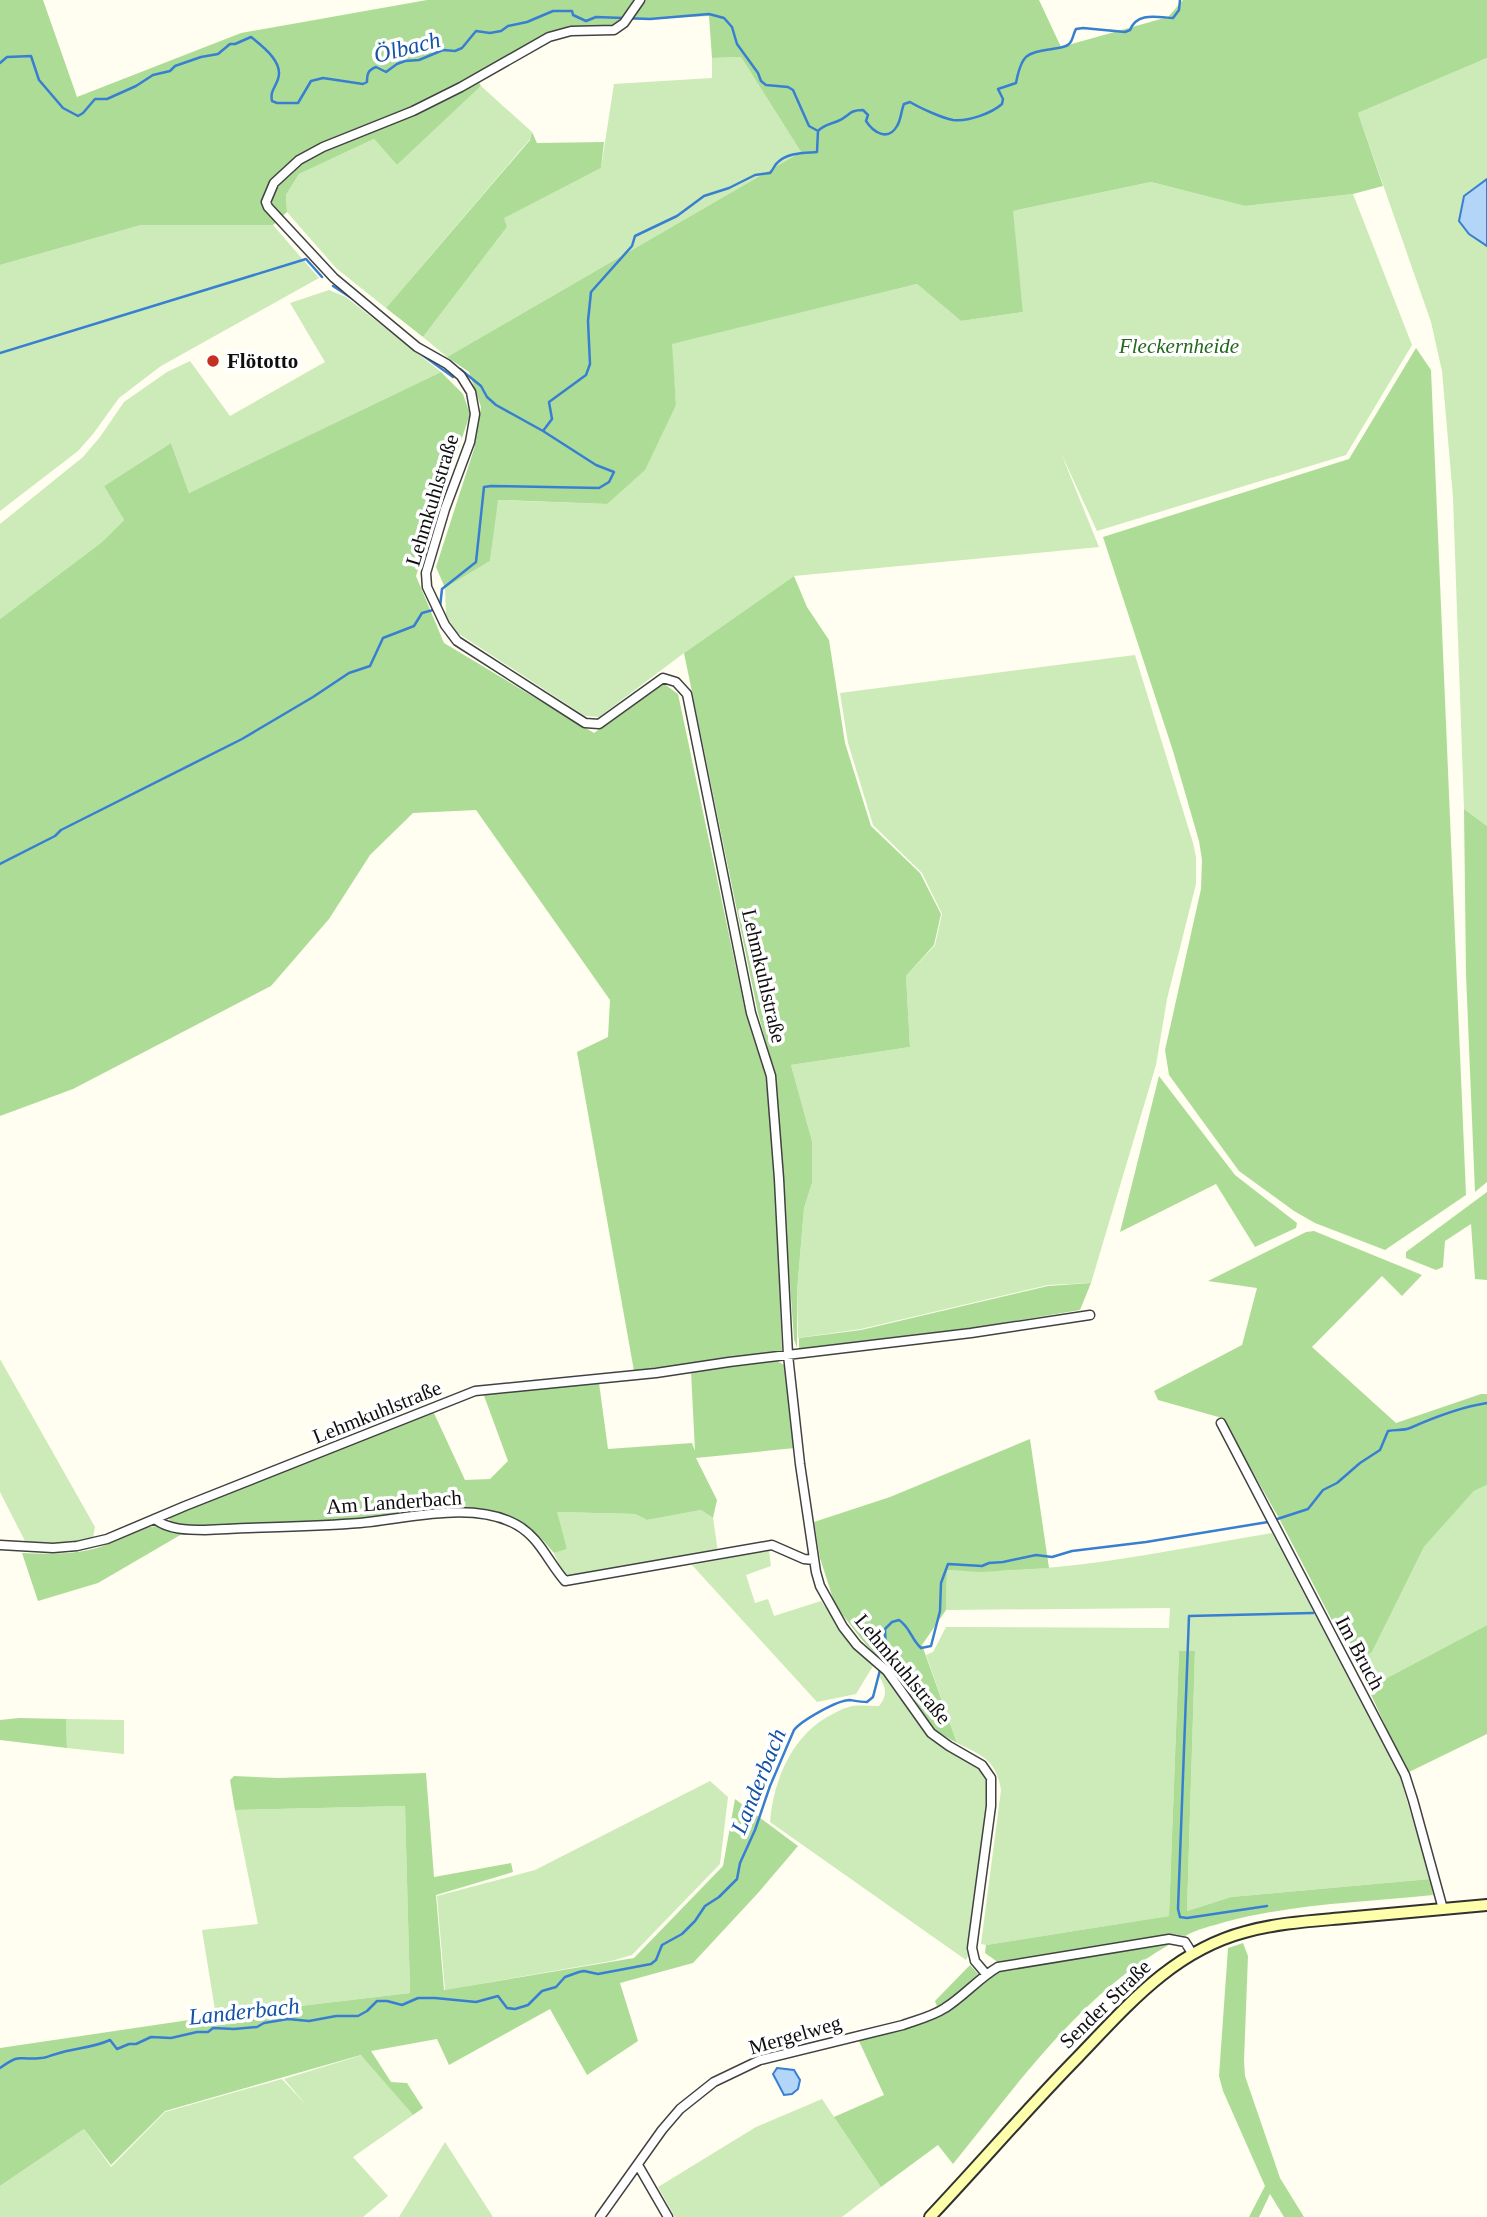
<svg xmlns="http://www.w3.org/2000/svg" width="1487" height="2217" font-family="Georgia,serif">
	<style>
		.green { fill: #ccebb8 }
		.forest { fill: #addc97 }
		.water { fill: #b3d5f8; stroke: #387fd2; stroke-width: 2 }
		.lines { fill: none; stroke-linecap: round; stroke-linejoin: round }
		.stream { stroke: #387fd2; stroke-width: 2.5 }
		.minor-casing { stroke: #424242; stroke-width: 11 }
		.secondary-casing { stroke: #313131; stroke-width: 14 }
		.minor { stroke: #fff; stroke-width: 8 }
		.secondary { stroke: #fdffab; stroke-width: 10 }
		.poi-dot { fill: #c43022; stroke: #fff; stroke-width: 2.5 }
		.labels { text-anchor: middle; stroke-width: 7; stroke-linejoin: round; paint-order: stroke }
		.park-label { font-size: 21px; font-style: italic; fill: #22691c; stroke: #fff }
		.poi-label { font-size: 21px; font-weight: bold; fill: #0f0f0f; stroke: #fff; text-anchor: start }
		.street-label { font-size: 21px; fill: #0f0f0f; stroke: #fff }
		.water-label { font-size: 23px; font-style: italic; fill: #1352a5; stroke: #fff }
	</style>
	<rect width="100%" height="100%" fill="#fffef0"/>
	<path class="green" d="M741,57L801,152L447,357L423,337L507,227L503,218L601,168L614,84L712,78V58Z
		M1487,58V179L1464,196L1469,234L1487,246V826L1464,809L1453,497L1442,371L1431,322L1358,113Z
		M481,86L532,132L530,139L386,308L336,268L287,212L286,195L299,174L374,139L397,165Z
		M1151,182L1245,206L1353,194L1412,345L1346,455L1097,531L1061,453L1099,547L794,576L684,653L599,717L585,716L456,632L446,615L445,588L490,561L497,500L607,504L676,405L671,344L917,284L961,321L1023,312L1012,211Z
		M141,225H273L319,278L161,366L119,398L93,434L78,451L0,511V265Z
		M329,290L346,297L441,372L189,493L171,443L104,486L124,520L102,542L0,619V524L83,457L100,437L124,402L167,372L190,361L230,416L325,362L290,303Z
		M1135,655L1193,843L1196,857V884L1167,999L1156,1065L1091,1283L1048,1285L861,1329L798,1338L797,1292L804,1208L812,1183V1141L791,1065L910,1047L906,976L935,945L942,914L922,873L873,825L848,743L840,693Z
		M0,1359L95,1527L93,1538C70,1545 49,1544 26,1543L0,1492Z
		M1487,1485V1625L1368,1688L1354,1663L1372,1652L1424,1547L1474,1491Z
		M701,1510L713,1518L718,1552L587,1575L566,1576L559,1565L554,1553L567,1549L556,1512L635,1514L647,1520Z
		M1272,1533L1400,1777L1430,1879L1231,1897L1187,1911L1195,1651H1179L1169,1916L986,1945L981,1944L1001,1790C996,1760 983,1756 957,1743L926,1655L933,1652L946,1627L1169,1628L1170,1608L946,1610L947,1570C1056,1576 1164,1551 1272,1533Z
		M769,1550L771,1566L746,1575L755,1603L768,1599L774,1616L821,1601L854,1647L873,1666L856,1694L817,1702L692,1565Z
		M882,1671L900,1692L926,1735L978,1768C985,1774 986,1781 988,1791L967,1947L969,1954L966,1960L770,1822C773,1782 791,1738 827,1717C835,1713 843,1708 852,1706C861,1705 870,1706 879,1706C888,1695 886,1688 879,1676Z
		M66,1719L124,1720V1754L67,1748Z
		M710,1781L728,1797L720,1864L632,1955L611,1961L445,1990L437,1896L535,1870Z
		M405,1806L410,1993L216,2016L202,1930L258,1924L235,1810Z
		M362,2055L413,2115L353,2157L388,2196L363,2217H0V2186L84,2129L111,2167L165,2112L282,2079L307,2106L284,2079Z
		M822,2099L881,2187L842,2217H675L658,2187L756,2127Z
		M445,2142L493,2217H399Z"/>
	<path class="forest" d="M0,0H43L77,97L241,33L427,0H1039L1061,47L1168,17L1183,0H1487V58L1358,113L1383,186L1353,194L1245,206L1151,182L1013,211L1023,312L961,321L917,284L672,344L676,405L645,470L607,504L498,500L490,561L445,588L436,567L474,449L481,407L469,372L447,357L801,152L741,57L712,58L709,16L633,20L613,25L570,27L547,35L475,76L481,86L397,165L374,139L299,174L286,195L287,212L273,225H141L0,265Z
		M532,132L537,143L604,142L601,168L504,218L507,227L423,337L386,308L530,140Z
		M1416,348L1431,370L1466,1195L1385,1250L1315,1223L1294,1211L1239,1171L1169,1075L1165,1050L1201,889L1202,860L1199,841L1173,751L1103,537L1349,459Z
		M441,372L463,394L470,414L416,576L444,643L594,733L663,683L678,694L746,1015L766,1077L775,1179L782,1351L634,1371L577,1052L608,1037L610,1000L476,810L413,813L370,855L329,919L271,986L73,1089L0,1116V619L102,542L124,520L104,486L171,443L189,493Z
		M794,576L807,607L829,640L845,743L871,826L920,873L941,914L934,945L906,976L910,1047L791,1065L812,1141V1183L804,1208L797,1292V1348L794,1339L775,1076L758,1013L684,653Z
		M1464,809L1487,826V1182L1475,1192L1466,974Z
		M1159,1076L1235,1175L1297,1223L1296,1228L1255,1247L1216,1184L1120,1232Z
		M1487,1192V1280L1475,1279L1471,1224L1445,1241L1443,1267L1436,1270L1406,1258V1252Z
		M1314,1231L1422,1275L1402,1296L1382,1276L1312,1347L1396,1423L1481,1394H1487V1485L1474,1491L1424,1547L1372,1652L1354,1663L1280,1520L1222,1418L1158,1400L1154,1391L1242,1345L1257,1288L1208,1281L1306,1232Z
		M1091,1283L1080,1310L972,1328L799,1349V1338L861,1330L1048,1286Z
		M777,1361L786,1366L795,1448L696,1458L717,1500L713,1518L701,1510L647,1520L635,1514L557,1512L567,1549L554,1553L540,1537L524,1526L484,1511L359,1520L217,1526H192L170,1522L169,1517L433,1411L465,1480L490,1479L508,1461L483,1393L599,1383L608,1449L692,1443L695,1451L691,1372Z
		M1030,1439L1049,1568L981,1572L947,1570L946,1610L922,1645L957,1743L932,1729L909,1690L862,1640L835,1605L820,1558L814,1522L890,1497Z
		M157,1526L182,1534L98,1583L38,1601L22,1553C48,1554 75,1555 100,1547C119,1541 137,1527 157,1526Z
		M1487,1625V1734L1407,1773L1368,1688Z
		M1179,1651H1195L1187,1911L1231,1897L1430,1879L1433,1895C1364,1902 1292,1904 1225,1922C1212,1926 1197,1929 1185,1936L1173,1934L999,1963L985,1953L986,1945L1169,1916Z
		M19,1718L66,1719L67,1748L0,1740V1720Z
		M426,1773L434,1877L511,1863L513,1872L436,1895L444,1990L634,1958L723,1866L735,1799L798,1846L758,1893L693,1963L620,1983L638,2041L587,2075L550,2009L449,2065L437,2039L371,2051L391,2082L407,2083L423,2108L413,2115L361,2055L165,2111L111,2165L84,2129L0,2186V2048L216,2016L410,1993L405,1806L235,1810L230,1780L234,1776L279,1778Z
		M1172,1943C1080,1994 1017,2085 953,2164L938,2145L881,2187L834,2117L884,2095L858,2039C883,2034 927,2026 948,2012C966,1999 980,1981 1000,1970Z
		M1243,1943L1248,1956L1244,2061L1245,2076L1280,2178L1304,2217H1284L1270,2194L1259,2217H1249L1265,2186L1223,2091L1219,2076L1228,1948Z
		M970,1965L979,1975L938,2009L935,2001Z"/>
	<path class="water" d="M1487,179V246L1469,234L1459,221L1464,196Z
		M777,2068L794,2070L800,2080L798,2089L792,2094L784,2095L773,2074Z"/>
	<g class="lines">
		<path class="stream" d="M0,63L7,57L31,56L39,80L63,108L78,116L83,113L95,99H107L136,86L153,75L170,71L175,66L201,57L218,54L230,44H235L251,37C262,46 284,62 278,79C275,88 270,91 272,101L277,103H298L311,81L323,78L363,84L367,82C367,74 368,70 376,67L386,72L397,64L405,61L419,60L443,50L455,51L462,48L476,31L490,33L501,31L508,26L527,22L553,11H572L573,15L586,21L596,17L650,19L709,14L724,18L732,27L737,44L758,73L761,81L766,85L788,87L793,90L809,126L818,131C825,124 829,125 838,121C850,116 848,110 863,110L868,115L866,121C873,132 888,142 897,126C901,120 901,111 904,104L910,102C920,108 942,118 953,120C968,122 992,113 1002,104L1003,99L998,89L1016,83C1022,51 1028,53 1058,48C1062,47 1066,47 1069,44C1073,41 1073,34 1076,29L1083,28L1125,32L1130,30C1137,12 1156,17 1173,18L1179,10L1180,0
			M333,286L353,299
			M0,353L306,259L322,277
			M421,354L453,377
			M460,369L481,386L487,397L496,405L543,431L552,419L549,402L586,375L590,364L588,321L591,292L632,246L635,236L677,216L704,196L729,188L755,175L770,173C773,170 774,166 777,163C787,152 805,153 817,152L818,131
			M440,607L442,589L476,562L484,487L491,486L599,488L609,482L614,472L596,465L543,431
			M0,864L55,836L61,830L242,739L313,697L349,673L370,666L383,638L414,626L422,613L433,610
			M883,1664L886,1659L885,1629L892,1622L899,1620C910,1627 911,1639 921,1648L931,1646L940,1611L941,1583L948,1564L982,1566L989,1563L1003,1562L1036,1555L1052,1557L1072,1551L1146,1542L1268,1522L1308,1509L1323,1490L1337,1483L1360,1463L1380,1450L1388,1431C1396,1429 1403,1431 1410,1428C1435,1417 1460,1407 1487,1403
			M1267,1906L1187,1918L1180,1917L1178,1909L1189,1616L1313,1613
			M0,2068C23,2052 16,2061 41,2058C46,2058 51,2055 56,2054C74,2048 93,2048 110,2040L117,2049L129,2044H136L151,2037L171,2038L197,2032H208L213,2028L234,2029L257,2027L264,2023L288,2019L309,2021L336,2016H358L367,2011L377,2001H387L402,2005L418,1998H435L476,2002L498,1996L507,2008L515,2009L528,2005L542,1991L556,1987L565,1977L579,1972L584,1971L598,1974L651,1964L656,1960L662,1945L682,1934L695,1921L705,1906L719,1897L737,1879L740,1863L755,1830L770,1786L794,1730C801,1721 837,1700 850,1700C856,1701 861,1702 867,1702L873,1697L880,1670"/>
		<defs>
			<path id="minor" d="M640,0L624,23L614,30L571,31L549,37L461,87L413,111L323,147L299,160L274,183L266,202L268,207L334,278L417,347L447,364L461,376L471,392L475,414L470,442L445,509L426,573L427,587L445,625L457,641L585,723L599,724L663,678L676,682L687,694L751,1013L771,1076L779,1179L788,1355L800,1464L816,1572L820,1586L843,1627L857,1645L887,1671L931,1733L949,1746L982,1765L991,1778V1806L972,1948L975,1961L986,1974
				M1221,1423L1405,1775L1413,1800L1443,1909
				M155,1519C168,1530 189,1530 205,1530C257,1527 308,1527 360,1523C407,1519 473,1500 517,1525C540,1538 548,1562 565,1581L772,1545L804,1559L814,1560
				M0,1545L53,1548L77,1546L107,1539L185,1506L475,1391L656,1373L729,1362L971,1333L1090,1315
				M638,2165L668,2217
				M600,2217L662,2130L680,2109L714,2082L760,2060L903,2025C917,2020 933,2016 945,2008C964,1996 979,1978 998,1967L1169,1939L1185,1942L1192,1953"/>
			<path id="secondary" d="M930,2217C980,2164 1027,2109 1078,2057C1127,2006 1173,1951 1245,1932C1277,1923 1311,1921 1344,1918C1392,1914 1439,1909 1487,1905"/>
		</defs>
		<use href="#minor" class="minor-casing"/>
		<use href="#secondary" class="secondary-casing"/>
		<use href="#minor" class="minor"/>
		<use href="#secondary" class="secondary"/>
	</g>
	<circle class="poi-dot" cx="213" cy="361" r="7"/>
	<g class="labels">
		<g class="park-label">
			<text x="1179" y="353">Fleckernheide</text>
		</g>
		<g class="poi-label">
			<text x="227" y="368">Flötotto</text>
		</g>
		<g class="street-label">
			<text transform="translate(432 500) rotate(-73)" y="7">Lehmkuhlstraße</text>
			<text transform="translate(764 976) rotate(77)" y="7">Lehmkuhlstraße</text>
			<text transform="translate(377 1412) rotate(-22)" y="7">Lehmkuhlstraße</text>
			<text transform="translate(394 1502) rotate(-4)" y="7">Am Landerbach</text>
			<text transform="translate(1360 1653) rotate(62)" y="7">Im Bruch</text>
			<text transform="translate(903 1669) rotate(50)" y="7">Lehmkuhlstraße</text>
			<text transform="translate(1105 2004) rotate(-44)" y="7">Sender Straße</text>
			<text transform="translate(795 2035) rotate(-16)" y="7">Mergelweg</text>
		</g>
		<g class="water-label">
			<text transform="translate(407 47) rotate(-14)" y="8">Ölbach</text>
			<text transform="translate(758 1781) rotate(-68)" y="8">Landerbach</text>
			<text transform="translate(244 2011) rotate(-6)" y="8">Landerbach</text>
		</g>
	</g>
</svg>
